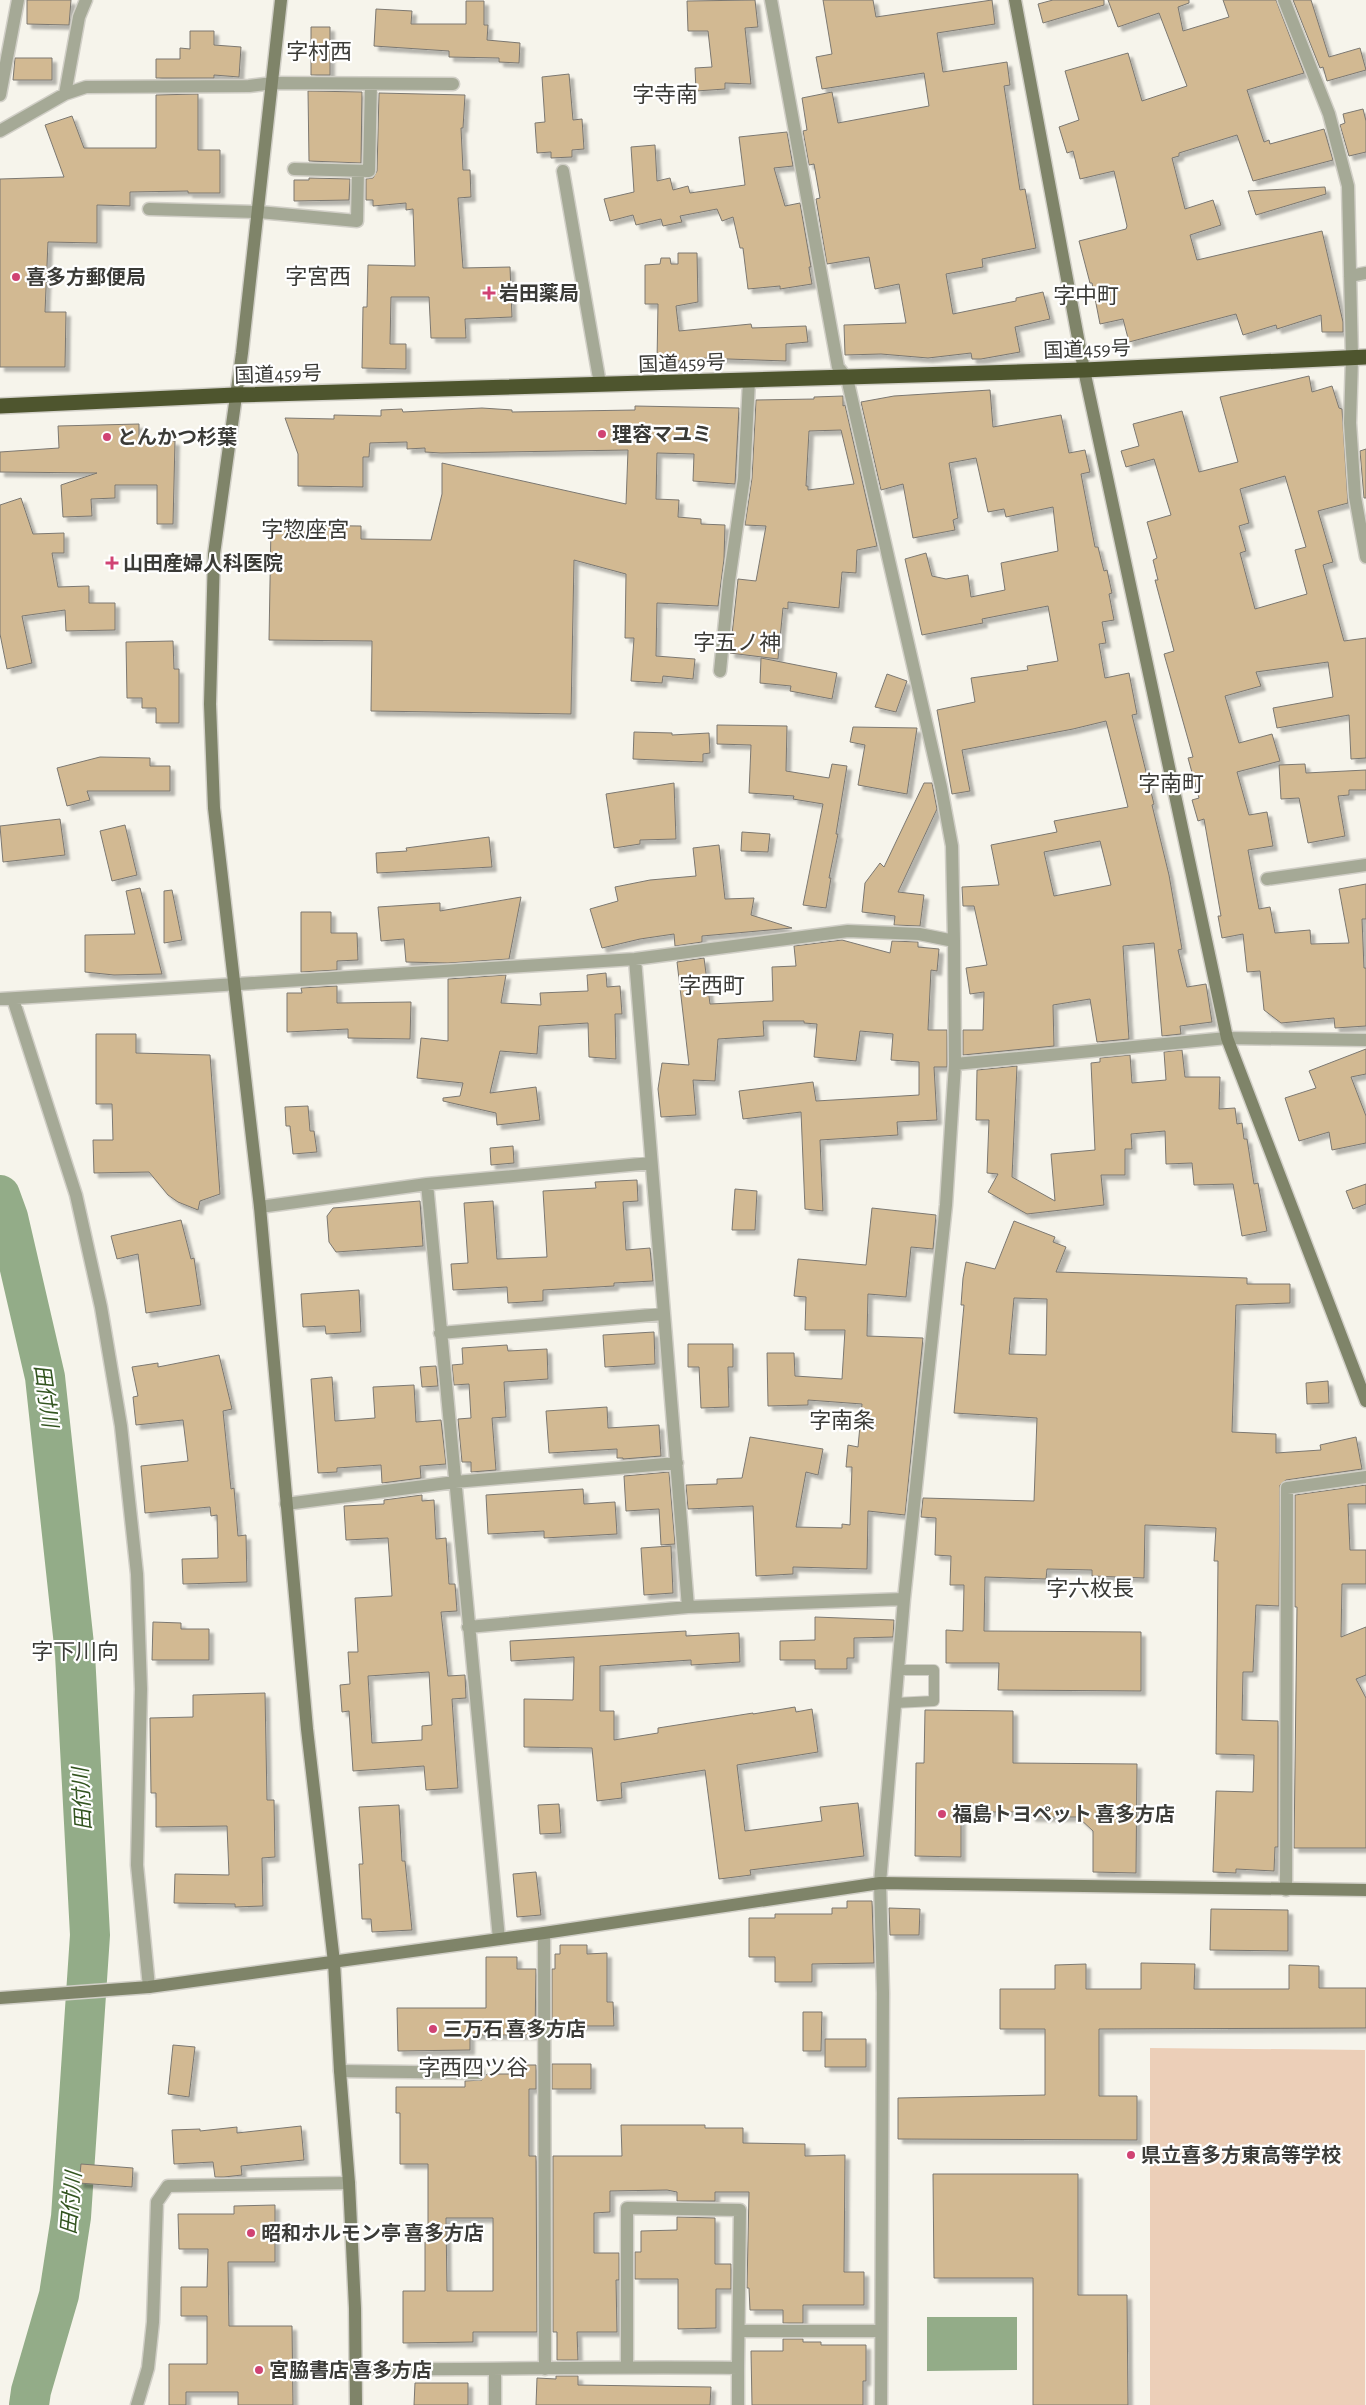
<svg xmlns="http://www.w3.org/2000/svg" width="1366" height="2405" font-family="'Alegreya Sans','Noto Sans JP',sans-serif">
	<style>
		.green { fill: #eccfb8 }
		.water { fill: #93ac88 }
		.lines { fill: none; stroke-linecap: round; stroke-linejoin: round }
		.river { stroke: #93ac88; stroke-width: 40 }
		.building { fill: #d2b992; stroke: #7c7871; fill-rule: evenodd; filter: url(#shadow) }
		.lane-casing { stroke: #d1cfc7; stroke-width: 12 }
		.street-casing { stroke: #d1cfc7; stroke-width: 15 }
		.secondary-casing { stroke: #d1cfc7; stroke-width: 15 }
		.highway-casing { stroke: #d1cfc7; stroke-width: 18 }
		.lane { stroke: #a5a996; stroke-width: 10 }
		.street { stroke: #a5a996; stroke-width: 12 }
		.secondary { stroke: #7f8469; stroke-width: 12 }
		.highway { stroke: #4e552e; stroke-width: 15 }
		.poi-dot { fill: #d04373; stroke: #fff; stroke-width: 2 }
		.labels { text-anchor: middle; stroke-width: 4.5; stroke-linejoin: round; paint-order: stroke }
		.poi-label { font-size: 20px; font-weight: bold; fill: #3b3b37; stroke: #fff; text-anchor: start }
		.street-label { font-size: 20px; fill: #3b3b37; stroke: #fff }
		.water-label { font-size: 21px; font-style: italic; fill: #32541f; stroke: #fff }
		.quarter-label { font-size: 22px; fill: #3b3b37; stroke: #fff }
	</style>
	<defs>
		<filter id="shadow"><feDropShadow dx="4.5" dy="4.5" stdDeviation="1" flood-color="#0004"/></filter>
	</defs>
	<rect width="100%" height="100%" fill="#f6f4eb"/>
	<path class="green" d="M1150,2048L1365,2050V2405H1150Z"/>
	<path class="water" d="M927,2317H1017V2370L927,2371Z"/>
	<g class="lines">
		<path class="river" d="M0,1195L8,1217L45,1377L75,1654L90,1935L71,2217L59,2295L31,2391L29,2405"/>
	</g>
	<path class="building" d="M27,0H71L69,25L27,24Z
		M755,0L758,27L745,28L751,84L725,83V89L696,91L695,68L712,67L708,31H688L687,1Z
		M823,0H873L876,17L992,0L995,24L937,33L943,72L1007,62L1010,85L1004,86L1020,190L1025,189L1036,248L982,259L983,267L946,274L953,314L1016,301V298L1043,292L1050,319L1015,327L1020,352L981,359H972L971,353L928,358L881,354L845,355L844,325L906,323L899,284L875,289L869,257L827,264L816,199L820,198L814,164L809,165L803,131L807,130L802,98L832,92L838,123L929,106L924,73L822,89L816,57L832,54Z
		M1053,0H1104V5L1043,23L1038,4Z
		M1108,0H1189V3L1178,7L1183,31L1229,17L1223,0H1276L1304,73L1247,90L1264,142L1269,140L1270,144L1324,129L1333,160L1253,181L1237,135L1179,153V156L1172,158L1185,209L1213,200L1221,225L1190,235L1197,260L1322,231L1343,322V332H1322L1321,315L1277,329L1276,325L1243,335L1236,314L1129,342L1123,319L1100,324L1092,283H1090L1079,241L1126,229L1127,226L1114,171L1080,179L1073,151L1067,153L1059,127L1079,120L1065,71L1128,53L1142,101L1187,86L1159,13L1118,27Z
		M1293,0H1311L1329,57L1360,48L1366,70L1327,81L1323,67L1320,68Z
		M466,1H484V25H488L487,40L520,43L519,63L499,62V58L449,57V51L374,46L376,9L412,11L411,24H466Z
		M311,27H330V75H311Z
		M190,31H214V45L241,47L239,77L214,75V78H156V59H180V48L190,49Z
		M15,58H52V80H13Z
		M569,74L573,120L582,119L584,149L572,150V157L551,158V152L537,153L535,123L545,122L542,77Z
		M308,91L362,92L361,163L309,161Z
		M379,93L465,95L463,128H461L463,170H470L471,197L458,198L463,268L510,267L512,317L465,319L466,338H431L429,297H391L390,344H406V369L362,368L363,307H367L368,265L415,266L413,209L406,210V203L373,206V200H366V179L373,178L377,171Z
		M198,94V150H220V193H188V191L130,192V206L97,205V243L48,242L45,312H66L65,367H0V179L64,177L45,125L72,116L84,148H156V95Z
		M1363,109L1366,121V152L1349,156L1340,125L1345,123L1343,114Z
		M787,132L793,166L774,168L785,206L800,203L811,267H809L812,284L780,289V286L748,289L743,248H740L733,217L722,221L717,209L680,216L682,222L663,226L661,219L636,225L633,215L610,221L604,199L634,192L631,147L655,145L657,181L670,178L673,190L688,186L690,193L745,185L739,137Z
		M309,178L350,179L349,200L294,201V180H309Z
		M1325,187L1326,194L1256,215L1248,191Z
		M678,253H697L698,302L676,306L679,331L751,324L752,328L806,326L808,342L786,344V361L699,358V361H657L658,304H645V265L660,264L661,258H670L671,264H678Z
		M1309,376L1312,392L1332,386L1339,408L1342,409L1348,503L1318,511L1333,562L1323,565L1344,641L1366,638V758L1351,759L1349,715L1277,728L1273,708L1333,697L1328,662L1256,672L1261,686L1225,696L1239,743L1272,734L1280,761L1237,772L1249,815L1267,812L1273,846L1248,850L1259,909L1270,907L1275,933L1310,930L1311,944L1349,943L1339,889L1366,884V919H1362L1364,968H1366V1026L1335,1028L1334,1018L1281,1023L1264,1010L1260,971L1247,972L1243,934L1222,938L1218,916H1221L1204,819L1198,821L1192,800L1199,798L1188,758L1193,757L1164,654L1174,651L1155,580H1158L1153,560L1157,558L1147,522L1171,515L1154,459L1126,467L1121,451L1139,446L1133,424L1182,411L1199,472L1238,462L1220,397ZM1285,476L1306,547L1295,550L1307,594L1255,609L1240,553L1246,551L1239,526L1249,523L1240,489Z
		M990,390L993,427L1061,415L1069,453L1085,450L1090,472L1081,474L1095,547H1098L1104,571L1107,570L1112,593L1109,594L1114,620L1102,622L1106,643L1099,644L1105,678L1129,673L1137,714L1132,715L1154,804L1152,805L1169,875L1182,949L1178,950L1187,987L1206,984L1212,1022L1180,1026L1181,1034L1162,1036L1154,943L1123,946L1129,1039L1097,1042L1090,999L1053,1005L1054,1046L963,1055V1030H983L984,992L970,994L966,968L987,965L974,906H963L962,887L999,885L991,845L1057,832L1054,821L1128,807L1106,721L1073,729L962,750L970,791L952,794L937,710L975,702L971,678L1028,670L1027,666L1058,661L1048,606L982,619L983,623L922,635L905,559L926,553L932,576L946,579L968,575L971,597L1005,590L1001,563L1058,551L1053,507L1006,517L1004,509L988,512L976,458L949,463L958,518L953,520L955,530L913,538L903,484L881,490L861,402L894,396ZM1100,841L1111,885L1054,896L1044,852Z
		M843,396V406L845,405L877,546L857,550L856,573L842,572L839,608L788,602V609L783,608L778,659L730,653L738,579L756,581L766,526L745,525L752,478L756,400L814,399V397ZM841,430L854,484L808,490V486H806L809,431Z
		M635,406L739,408L735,484L693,481L694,454L657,453L656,499L679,500L678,517L701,519V524L725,525L724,559L718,606L657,603L656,656L695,659L693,679L663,676L662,683L631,681L634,638H625L626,574L574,560L571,714L371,711L372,641L269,640L271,525L361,526V539L431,540L442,494V463L626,504L628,450L441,453L425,452V448L407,449V442L370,443L369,457H363V487L298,486V454L285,418L334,419V415L381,416V410L402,409L403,412L482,408L512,410V412L635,410Z
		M139,424V440L175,441L173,524H157V485H115V498L91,499L92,516L63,517L61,485L97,473L0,472V452L59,448L58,426Z
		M1366,449V498H1364L1360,451Z
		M21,498L33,534L64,533V553H52L58,587L89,586V603H115V630L66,631L65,610L22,616L32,663L7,669L0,634V505Z
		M173,641L174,669H179V723H156V708H142V698H127L126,642Z
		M761,658L837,673L832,699L790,691L791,686L760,683Z
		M887,674L907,681L896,712L875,707Z
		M717,725L787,726L786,771L829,778L832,764L847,766L836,834H838L829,878H831L826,908L803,905L823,804L793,799L794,796L749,793L751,745L717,744Z
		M853,727L917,728L907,794L858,785L865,745L850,742Z
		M634,732L672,733V735L709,733L710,753L703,754V762L633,759Z
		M100,757L150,758V766H170V791H87L90,800L67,806L57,768Z
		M1305,764L1306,773L1366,770V790H1349V795L1338,796L1345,836L1308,843L1299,798L1281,799L1279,765Z
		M674,783L676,839L640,840V844L614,848L606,794Z
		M924,783H932L937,809L898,892L924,895L920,926L894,925L895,916L862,912L865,883L880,863L884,867Z
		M60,819L65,855L3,862L0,826Z
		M125,825L137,875L112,881L100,831Z
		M742,832L770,834L768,852L741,851Z
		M489,837L492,867L377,873L376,853L407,851L406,848Z
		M719,845L725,899L754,898L751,915L792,928L702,936V942L675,946L674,934L640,939L602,948L590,909L618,901L615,887L650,880L696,876L693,848Z
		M140,888L162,974L114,975L85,972V935L135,934L126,891Z
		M172,890L182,940L164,943V891Z
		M521,897L509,959L448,963L406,962L404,939L381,941L378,907L440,903V911Z
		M301,912H331V933H357L358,960L337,961V970L301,972Z
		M842,940L890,953L892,941L918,942V947L939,949L937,971L931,970L928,1030H947V1067H934L937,1120L897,1122L898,1135L820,1140L823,1211L805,1209L801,1112L743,1119L739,1091L813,1082L816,1101L919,1095V1062L891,1060L893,1034L860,1031L856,1061L814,1057L817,1024L804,1023V1021H763L764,1036L718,1039L715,1081L693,1080L696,1115L661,1117L658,1089L662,1063L689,1065L677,962L704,958L710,1004L773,1001L772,967L796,966L794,946Z
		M606,973L607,987L620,986L622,1014H615L616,1059L589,1057L588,1023L539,1026L537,1054L500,1051L490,1093L536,1087L540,1120L497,1125L496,1113L443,1101V1098L460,1096L463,1083L417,1078L421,1038L448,1041V979L506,975L501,1003L541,1005L540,993L588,991L587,975Z
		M337,986V1003L411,1002L410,1039L348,1038V1029L287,1032V993H302L301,988Z
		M96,1034H136V1053L210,1055L220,1194L200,1201L198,1210L178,1202L168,1195L149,1172L94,1173L93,1140H113L112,1104H96Z
		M1366,1049V1074L1351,1077L1366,1116V1143L1332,1150L1329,1132L1299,1141L1285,1098L1316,1088L1309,1071Z
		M1182,1050L1185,1077H1220L1219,1109L1235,1108L1237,1124L1242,1123L1244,1139H1247L1254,1184L1258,1183L1267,1231L1242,1236L1233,1184L1194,1185L1192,1163L1166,1164L1165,1131L1131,1134L1132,1149H1125V1175H1101L1104,1205L1027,1214L988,1192L998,1174L987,1173L989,1120H976L977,1070L1017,1066L1012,1177L1055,1201L1051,1154L1095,1150L1091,1063L1100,1062V1058L1130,1055L1132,1083L1166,1080L1164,1052Z
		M308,1106L310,1131H314L317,1152L293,1154L290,1126H286L285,1107Z
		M513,1146L514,1163L491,1165L490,1148Z
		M637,1180L638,1201L623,1202L626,1250L650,1248L653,1281L614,1283V1286L543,1290V1301L508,1303L507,1287L453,1290L451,1264L468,1263L464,1203L493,1201L497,1259L547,1257L543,1191L596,1188L595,1182Z
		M1366,1184V1204L1353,1209L1346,1191Z
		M735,1189L757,1191L755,1230H732Z
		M420,1201L423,1246L336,1252L329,1242L327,1216L333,1208Z
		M872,1208L936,1215L933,1249L911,1247L906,1297L868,1294L867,1336L923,1338L905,1515L868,1511L867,1569L793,1567V1574L756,1576L753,1506L688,1509L686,1485L717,1484V1479L742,1478L750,1437L823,1449L818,1475L806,1472L796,1527L842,1528V1524L850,1525L852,1467H846L848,1445L858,1447L862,1404L808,1400V1405L768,1406L767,1353H794L795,1376L842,1379L845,1330H805L806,1297L794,1296L798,1259L866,1265Z
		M181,1220L191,1259L194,1258L201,1305L146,1313L138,1254L117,1259L111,1236Z
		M1014,1221L1055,1237L1053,1242L1066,1247L1056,1272L1247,1278V1284H1290V1303L1236,1305L1232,1432L1276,1434V1453L1321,1450L1320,1445L1356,1437L1362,1469L1286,1480L1280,1485L1279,1606L1256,1605L1253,1672H1243L1242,1720L1278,1721V1847H1275L1274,1871L1236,1869V1873L1213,1872L1216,1791L1253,1792L1254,1755L1216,1754L1218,1561H1214L1216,1528L1145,1525L1144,1578L1092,1576V1570L1047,1569L1046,1579L985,1577L984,1631L1141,1632V1691L998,1690L999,1663H946V1630L963,1631L964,1585H950L951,1556L935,1555L936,1518L921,1517L923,1498L1034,1501L1037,1418L954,1413L964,1305H961L963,1278L966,1262L995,1269ZM1014,1298L1047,1299L1046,1355L1009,1354Z
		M359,1290L361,1332L326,1334L325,1326L303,1327L301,1294Z
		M654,1332L655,1364L605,1367L603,1335Z
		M688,1344H733V1367H728L729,1407L701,1408L699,1367H688Z
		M507,1345L508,1351L547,1349L548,1379L504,1382L506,1417L492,1418L496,1470L471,1472V1462H462L458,1419L471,1418L469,1384L454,1385L452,1365L463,1364L462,1348Z
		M219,1355L232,1409L223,1411L231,1489L234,1488L238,1536L246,1535L247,1582L183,1584L182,1559L218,1558L217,1515L211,1516L210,1507L145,1513L141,1466L188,1461L183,1420L136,1425L133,1397L138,1396L132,1367L158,1363V1367Z
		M436,1366L438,1386L422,1387L420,1367Z
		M332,1377L335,1421L375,1418L373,1387L414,1385L416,1422L441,1420L446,1464L420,1466L421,1478L382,1483L381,1465L337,1468V1472L318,1473L311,1379Z
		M1328,1381L1329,1403L1307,1404L1306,1383Z
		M607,1407L608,1428L659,1425L661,1456L623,1459V1458H617V1449L549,1453L546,1411Z
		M669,1472L675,1544L661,1545L659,1509L626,1511L624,1476Z
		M1366,1485V1504H1348L1350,1550H1366V1584H1342L1341,1637L1366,1627V1675L1356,1679L1366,1698V1848H1294L1297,1607H1295V1495Z
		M583,1489L584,1504L615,1502L617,1534L544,1538V1531L488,1534L486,1495Z
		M422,1495V1501L434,1500L436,1539L446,1538L449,1584H455L457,1611L441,1612L448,1676L465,1675L466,1698L452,1699L458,1788L426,1790L424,1766L353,1771L349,1711L342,1712L340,1685L350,1684L348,1652H358L355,1598L392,1596L388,1538L346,1540L344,1506L384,1504V1500ZM429,1672L432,1725L422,1726V1740L372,1743L368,1676Z
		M671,1546L673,1593L644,1595L641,1548Z
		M815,1617L894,1620L893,1637L854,1638V1658H847V1669H815V1660H780V1641L815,1640Z
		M153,1622L181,1623V1629H209V1660H152Z
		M686,1631V1636L739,1633L740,1662L691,1665V1660L600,1666V1711H614V1740L658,1733V1728L753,1713V1714L795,1707L796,1712L812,1709L818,1752L737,1765L745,1831L822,1821L820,1807L858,1803L864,1856L750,1870L751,1875L719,1879L705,1770L621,1783L622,1798L597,1801L592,1748L524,1747V1699L573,1700L574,1657L511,1661L510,1641Z
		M265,1693L267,1800H274L275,1857L262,1858L263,1906L235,1907V1904L174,1903L175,1874L229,1875L227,1826L156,1827V1793H151L150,1718L193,1717V1695Z
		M925,1710L1013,1711V1763L1137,1764L1136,1873L1093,1872V1831L1078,1817H1031V1812H961V1857L915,1856L916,1763H924Z
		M559,1804L561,1833L540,1834L538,1805Z
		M399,1805L402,1861H405L412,1930L372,1932L371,1919H362L359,1864H363L359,1807Z
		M536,1872L541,1915L517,1917L513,1874Z
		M847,1901H872L874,1963L812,1964V1982H775V1957H749V1918H775V1914H832V1908H847Z
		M889,1908L920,1909L919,1935H890Z
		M1211,1909L1288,1910V1951L1210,1950Z
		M560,1945H587V1954L607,1953V2002H613L614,2026H552V1969H555V1954H560Z
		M486,1957H517V1969H536L535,2035H470V2050L398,2051L397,2008H486Z
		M1141,1963L1195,1964L1194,1989H1289V1965L1319,1966V1988H1366V2028L1099,2029V2096H1137V2140L898,2139V2098L1045,2095V2029H1000V1989H1055V1965L1086,1964V1989H1141Z
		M803,2012H822L821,2051H803Z
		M825,2039H866V2067H825Z
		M173,2045L195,2047L189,2097L168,2094Z
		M552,2064H591V2089H552Z
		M521,2065H536V2089H529V2156H536L537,2332H473V2342L403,2343V2291H425V2242H428V2164H400V2113H396V2087H465V2081L482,2080L487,2074H521ZM446,2218H493V2291H447Z
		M621,2125H705V2128H743V2143L805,2144V2156L845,2155L844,2272H864V2305H803V2323H783V2310H750L749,2288H747L749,2192H715V2201H677V2192L667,2190L610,2191V2212L594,2213V2253H619V2280H616L617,2332H577L578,2360H557V2332H553V2156H622Z
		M301,2126L304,2160L241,2166L242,2175L224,2177H215L213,2162L174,2164L172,2130L200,2129V2131L237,2127V2133Z
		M81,2164L133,2168L132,2187L79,2183Z
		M933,2174H1078V2295H1127L1128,2405H1033V2278H934Z
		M275,2205V2262H228L229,2326H292L293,2405H238V2392H186V2405H169V2364H207V2316H181V2287H207L208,2249H179L178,2214H234V2206Z
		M677,2217L715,2218V2264H731V2289H716V2328L678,2329V2279H635V2252H641V2231L677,2230Z
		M783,2339H803V2342H821V2345H866V2381H863V2405H752L751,2351H783Z
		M556,2376H578V2385L711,2387L710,2405H536L537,2378L556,2379Z
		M415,2383H468V2405H414Z"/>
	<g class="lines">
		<defs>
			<path id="lane" d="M895,1703L934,1701V1670H898"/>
			<path id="street" d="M771,0L838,367L847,378L941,787L952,846L954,941L955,1064L946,1205L904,1599L880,1883L883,1993L881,2405
				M1284,0L1329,114L1348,186L1352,358L1350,423L1355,497L1366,557
				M65,94L79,17L86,0
				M0,95L18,0
				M0,131L65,94L86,87L249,86L273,83L453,84
				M294,169L369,171L371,84
				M563,171L599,378
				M149,209L259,212L357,221L358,171
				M1350,276L1366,273
				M720,671L729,581L744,478L749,381
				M1267,879L1366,865
				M635,959C652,1175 671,1391 688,1607L904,1599
				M0,999L635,959L848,931L919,934L954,941
				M13,999L76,1195L101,1307L121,1426L137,1574L141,1689L137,1865L149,1987
				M955,1064L1227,1038L1366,1040
				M427,1184L499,1939
				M260,1207L427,1184L651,1163
				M440,1333L663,1314
				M286,1504L455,1482L677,1463
				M468,1627L688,1607
				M1286,1890L1287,1488L1366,1477
				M544,1933L545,2369
				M340,2071L479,2073
				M739,2331H881
				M627,2366V2208L740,2210L738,2368
				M355,2369C483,2370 611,2366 738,2368V2405
				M495,2370V2405
				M137,2405L148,2368L153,2322L157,2202L168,2186L349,2183"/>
			<path id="secondary" d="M281,0L242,353L214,554L210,704L214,808L260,1207L307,1729L334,1962L340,2071L349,2183L355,2308L356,2405
				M1015,0L1084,370L1227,1038L1366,1401
				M0,1998L149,1987L544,1933L880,1883L1366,1890"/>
			<path id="highway" d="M0,406L235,395L1084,370L1366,357"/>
		</defs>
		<use href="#lane" class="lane-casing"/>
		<use href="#street" class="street-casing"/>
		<use href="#secondary" class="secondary-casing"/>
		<use href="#highway" class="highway-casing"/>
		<use href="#lane" class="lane"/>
		<use href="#street" class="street"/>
		<use href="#secondary" class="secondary"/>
		<use href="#highway" class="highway"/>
	</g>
	<g class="poi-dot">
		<circle cx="16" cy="277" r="5"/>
		<path d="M486.5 285.5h5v5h5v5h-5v5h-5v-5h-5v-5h5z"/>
		<circle cx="602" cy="434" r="5"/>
		<circle cx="107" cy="437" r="5"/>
		<path d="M109.5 555.5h5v5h5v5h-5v5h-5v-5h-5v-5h5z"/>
		<circle cx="942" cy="1814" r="5"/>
		<circle cx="433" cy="2029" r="5"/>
		<circle cx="1131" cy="2155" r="5"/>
		<circle cx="251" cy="2233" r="5"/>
		<circle cx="259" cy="2370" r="5"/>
	</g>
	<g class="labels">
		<g class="poi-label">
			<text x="26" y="284">喜多方郵便局</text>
			<text x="499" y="300">岩田薬局</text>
			<text x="612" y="441">理容マユミ</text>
			<text x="117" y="444">とんかつ杉葉</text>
			<text x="123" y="570">山田産婦人科医院</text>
			<text x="952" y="1821">福島トヨペット 喜多方店</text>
			<text x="443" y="2036">三万石 喜多方店</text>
			<text x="1141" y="2162">県立喜多方東高等学校</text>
			<text x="261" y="2240">昭和ホルモン亭 喜多方店</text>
			<text x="269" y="2377">宮脇書店 喜多方店</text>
		</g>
		<g class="street-label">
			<text transform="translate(1087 349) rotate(-2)" y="7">国道459号</text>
			<text transform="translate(682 363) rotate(-2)" y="7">国道459号</text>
			<text transform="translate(278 374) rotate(-2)" y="7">国道459号</text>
		</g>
		<g class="water-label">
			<text transform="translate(46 1396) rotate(82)" y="7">田付川</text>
			<text transform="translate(82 1799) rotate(-93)" y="7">田付川</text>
			<text transform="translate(71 2203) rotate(-85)" y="7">田付川</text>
		</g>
		<g class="quarter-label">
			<text x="319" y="59">字村西</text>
			<text x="665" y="102">字寺南</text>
			<text x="318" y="284">字宮西</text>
			<text x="1086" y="303">字中町</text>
			<text x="305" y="537">字惣座宮</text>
			<text x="737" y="650">字五ノ神</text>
			<text x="1171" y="791">字南町</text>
			<text x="712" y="993">字西町</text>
			<text x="842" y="1428">字南条</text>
			<text x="1090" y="1596">字六枚長</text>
			<text x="75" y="1659">字下川向</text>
			<text x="473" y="2075">字西四ツ谷</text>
		</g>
	</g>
</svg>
